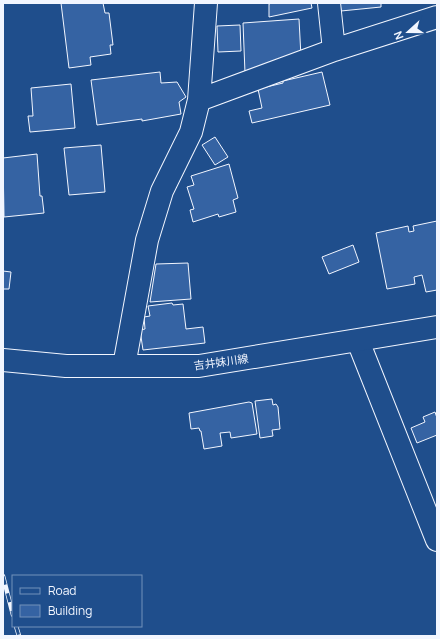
<svg xmlns="http://www.w3.org/2000/svg" width="440" height="639" font-family="Manrope,'Noto Sans JP',sans-serif">
	<style>
		.building { fill: #3563a3; stroke: #f2f6ff }
		.lines { fill: none; stroke-linecap: round; stroke-linejoin: round }
		.minor-casing { stroke: #f2f6ff; stroke-width: 24 }
		.tertiary-casing { stroke: #f2f6ff; stroke-width: 24 }
		.secondary-casing { stroke: #f2f6ff; stroke-width: 24 }
		.minor { stroke: #1f4e8c; stroke-width: 22 }
		.tertiary { stroke: #1f4e8c; stroke-width: 22 }
		.secondary { stroke: #1f4e8c; stroke-width: 22 }
		.rail-casing { stroke: #f2f6ff; stroke-width: 4.5 }
		.rail { stroke: #1f4e8c; stroke-width: 3; stroke-dasharray: 9; stroke-linecap: butt }
		.labels { text-anchor: middle; stroke-width: 3; stroke-linejoin: round; paint-order: stroke }
		.street-label { font-size: 11px; fill: #f2f6ff; stroke: #1f4e8c }
	</style>
	<rect width="100%" height="100%" fill="#1f4e8c"/>
	<path class="building" d="M61,3H103L105,13H109L113,45H110L111,54L90,57L91,65L69,68Z
		M311,3L312,8L269,17V4L272,3Z
		M340,3H381V7L341,11Z
		M299,19L301,57L278,59V64L245,73L243,23Z
		M240,25L241,51L218,52L217,26Z
		M160,72L161,83L177,82L186,97L179,102L181,114L142,121V119L97,125L91,80Z
		M322,72L330,105L252,123L249,111L262,108L258,89L283,83V81Z
		M71,84L75,128L30,132L28,116H33L31,88Z
		M215,137L228,157L215,165L202,145Z
		M101,145L105,192L69,195L64,148Z
		M37,154L40,196H42L44,213L4,217L3,158Z
		M229,164L238,198L233,200L236,212L219,217L218,214L193,222L190,210L194,209L187,187L194,185L191,176Z
		M437,221V290L426,292L422,275L414,277L415,284L387,289L376,233L408,226L409,232L414,231L413,226Z
		M353,245L359,262L329,274L322,257Z
		M188,263L191,299L150,302L156,264Z
		M3,271L11,272L9,289H3Z
		M172,303L173,305L183,304L186,329L203,327L205,343L143,350L140,330L145,329L144,317L150,316L148,306Z
		M272,399L273,405L276,404L278,407L280,429L272,430L273,436L260,438L255,401Z
		M249,402L252,403L257,434L231,438L230,432L220,433L222,446L204,449L201,431H200L199,428L191,429L189,413Z
		M435,412L437,418V435L417,443L411,428L425,422L423,417Z"/>
	<g class="lines">
		<defs>
			<path id="minor" d="M329,3L334,50
				M199,100L334,50L437,17
				M124,366L147,240L162,191L191,132L199,100L206,3"/>
			<path id="tertiary" d="M358,341L437,540"/>
			<path id="secondary" d="M3,360L66,366H199L437,327"/>
		</defs>
		<use href="#minor" class="minor-casing"/>
		<use href="#tertiary" class="tertiary-casing"/>
		<use href="#secondary" class="secondary-casing"/>
		<use href="#minor" class="minor"/>
		<use href="#tertiary" class="tertiary"/>
		<use href="#secondary" class="secondary"/>
		<defs>
			<path id="rail" d="M3,576L13,615
				M16,626L19,636"/>
		</defs>
		<use href="#rail" class="rail-casing"/>
		<use href="#rail" class="rail"/>
	</g>
	<g class="labels">
		<g class="street-label">
			<text transform="translate(221 362) rotate(-8)" y="4">吉井妹川線</text>
		</g>
	</g>
	<rect width="440" height="639" fill="none" stroke="#f2f6ff" stroke-width="8"/>
	<rect x="12" y="575" width="130" height="52" fill="#1f4e8c" stroke="#7391ba"/>
	<rect x="20" y="588" width="20" height="6" fill="#1f4e8c" stroke="#7391ba"/>
	<text x="48" y="595" font-size="12" fill="#f2f6ff">Road</text>
	<rect x="20" y="605" width="20" height="12" fill="#3563a3" stroke="#7391ba"/>
	<text x="48" y="615" font-size="12" fill="#f2f6ff">Building</text>
	<g transform="translate(408 32) rotate(249)" stroke="#1f4e8c" stroke-width="3" paint-order="stroke">
	<path d="M0-3L7 15L0 10L-7 15Z" fill="#f2f6ff"/>
	<text y="-6" font-size="11" font-weight="bold" text-anchor="middle" fill="#f2f6ff">N</text>
	</g>
</svg>
